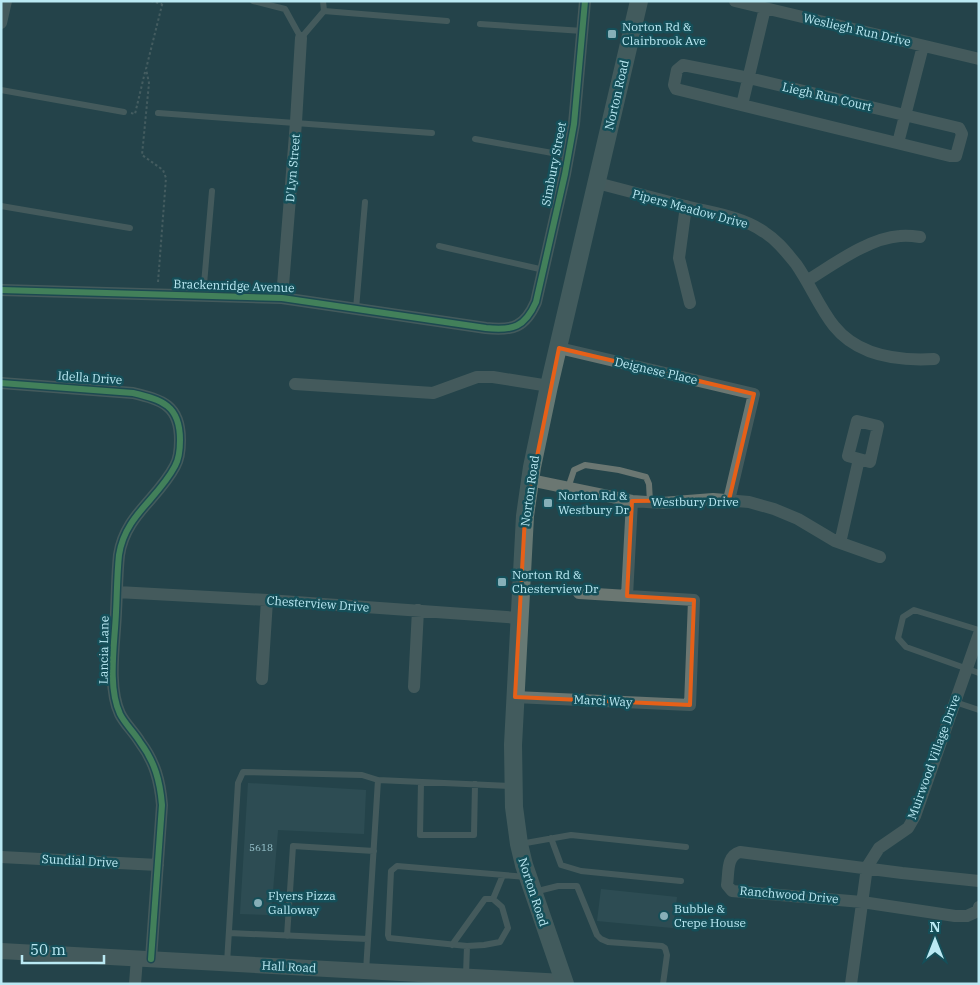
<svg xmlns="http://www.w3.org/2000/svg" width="980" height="985" font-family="'IBM Plex Serif',serif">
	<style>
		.building { fill: #38585e }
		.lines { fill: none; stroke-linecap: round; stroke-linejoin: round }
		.path { stroke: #6b7b7a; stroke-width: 2; stroke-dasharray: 2.5 2.5; stroke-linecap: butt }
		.service { stroke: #6b7772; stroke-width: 6 }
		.minor { stroke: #6b7772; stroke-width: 12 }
		.tertiary { stroke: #6b7772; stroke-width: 16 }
		.secondary { stroke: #677974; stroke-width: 18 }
		.cycleway-casing { stroke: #154f59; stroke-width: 9 }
		.cycleway { stroke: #67ca6e; stroke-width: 6 }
		.marked { fill: none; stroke: #e66018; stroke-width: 4; stroke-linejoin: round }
		.poi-dot { fill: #86afb8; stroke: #154f59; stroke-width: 2 }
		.labels { text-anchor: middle; stroke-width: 5; stroke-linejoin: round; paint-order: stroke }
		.number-label { font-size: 10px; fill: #9ac5ce }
		.poi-label { font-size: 12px; fill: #bae9f3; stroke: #154f59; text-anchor: start }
		.street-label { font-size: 12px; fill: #bae9f3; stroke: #154f59 }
	</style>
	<rect width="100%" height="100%" fill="#24444a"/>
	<path class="building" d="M248,783L366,790L364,834L278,830L271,915L240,914Z
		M601,889L677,897L673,928L597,921Z"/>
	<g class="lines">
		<path class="path" d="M151,1L162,4
			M131,113L135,114L145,72
			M158,282L166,178L163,170L142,155L149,83L146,69L163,1"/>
		<path class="service" d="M253,1L285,9L301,38L324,11L447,21
			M323,1L324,11
			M480,24L583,31
			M1,90L124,112
			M158,113L432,133
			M475,139L569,156
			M1,206L130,228
			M439,246L544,270
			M203,296L212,191
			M356,309L365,202
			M568,488L574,470L585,465L619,470L646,477L649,484L650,502
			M979,630L914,610L903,617L898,638L906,647L979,673
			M955,702L979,710
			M421,782L420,835H474L475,784
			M551,838L561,865L581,871L681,881
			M520,844L571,835L686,847
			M503,875L493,899L502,907L508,928L500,942L484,945L467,946L389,938L388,935L391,871L397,866L527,877
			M534,892L558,886H577L597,935L601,939L608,942L662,946L665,948L667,955L663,984
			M229,933L368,939
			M287,936L293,846L374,851
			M452,945L485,899H493
			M227,963L238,783L243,772L362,775L378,780L512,786
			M366,971L378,780
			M466,975L467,946"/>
		<path class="minor" d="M735,1L979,59
			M1,23L6,1
			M683,65L749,78L959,128L962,134L956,156H950L676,89L674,85L677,70Z
			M742,105L765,8
			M898,143L923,46
			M597,183C628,191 658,199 689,207C714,213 743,217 764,232C778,241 786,252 796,264C810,284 819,307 834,326C858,356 899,361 934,359
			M686,206L679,258L690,303
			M808,280C834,264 869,238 900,236C907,235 914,236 920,237
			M1,290L282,298L486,328C513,331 525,327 536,302L565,174L574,124L585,1
			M282,298L296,122L301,38
			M559,348L754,394L729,500
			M1,383L133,393C162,400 180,405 180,440C180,448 179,459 175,466C158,499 125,515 119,555C117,574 117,593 116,612C115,642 107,686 120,714C125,724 134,732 140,742C155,762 160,781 162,805L151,959
			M295,384L433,393L477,377H493L549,386
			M857,421L878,426L870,462L848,456Z
			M530,480L632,501L662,503L713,499L749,502L774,509L798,519L835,541L880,557
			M840,543L859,459
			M117,592L267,600L519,618
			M627,596L632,501
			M262,679L267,600
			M414,687L418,610
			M515,697L690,705L694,600L579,593
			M1,857L158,865
			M979,881L902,873L740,852C726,856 729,873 727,885L732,891L862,902L955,916H967L978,911L979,907
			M135,984L137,958
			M851,984L867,867L879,848L908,828L915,816L979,634"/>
		<path class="tertiary" d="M1,951L564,982"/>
		<path class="secondary" d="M565,984L524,865L519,844L514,807L513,745L525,516L532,467L549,386L639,1"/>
		<defs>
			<path id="cycleway" d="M1,290L282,298L486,328C513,331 525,327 536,302L565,174L574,124L585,1
				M1,383L133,393C162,400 180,405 180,440C180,448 179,459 175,466C158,499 125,515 119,555C117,574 117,593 116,612C115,642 107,686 120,714C125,724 134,732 140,742C155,762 160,781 162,805L151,959"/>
		</defs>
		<use href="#cycleway" class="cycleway-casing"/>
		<use href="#cycleway" class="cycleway"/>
	</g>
	<path d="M0 0H980V985H0ZM559,348L754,394L729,500L632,501L627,596L694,600L690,705L515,697L525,516Z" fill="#24444a" fill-opacity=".55" fill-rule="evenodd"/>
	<path class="marked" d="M559,348L754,394L729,500L632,501L627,596L694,600L690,705L515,697L525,516Z"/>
	<g class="poi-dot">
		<rect x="607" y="29" width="10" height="10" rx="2.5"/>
		<rect x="543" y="498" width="10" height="10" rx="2.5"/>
		<rect x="497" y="577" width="10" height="10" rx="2.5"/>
		<circle cx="258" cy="903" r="5"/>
		<circle cx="664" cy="916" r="5"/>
	</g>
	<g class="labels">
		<g class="number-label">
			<text x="261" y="851">5618</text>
		</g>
		<g class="poi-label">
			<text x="622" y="31">Norton Rd &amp;<tspan x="622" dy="14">Clairbrook Ave</tspan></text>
			<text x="558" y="500">Norton Rd &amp;<tspan x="558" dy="14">Westbury Dr</tspan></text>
			<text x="512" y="579">Norton Rd &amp;<tspan x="512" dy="14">Chesterview Dr</tspan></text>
			<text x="268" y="900">Flyers Pizza<tspan x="268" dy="14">Galloway</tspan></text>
			<text x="674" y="913">Bubble &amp;<tspan x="674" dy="14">Crepe House</tspan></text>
		</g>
		<g class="street-label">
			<text transform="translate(857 30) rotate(13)" y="4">Wesliegh Run Drive</text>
			<text transform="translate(617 95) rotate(-77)" y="4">Norton Road</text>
			<text transform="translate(827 97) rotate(13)" y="4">Liegh Run Court</text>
			<text transform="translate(554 164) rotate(-79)" y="4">Simbury Street</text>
			<text transform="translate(293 168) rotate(-85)" y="4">D'Lyn Street</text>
			<text transform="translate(690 209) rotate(15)" y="4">Pipers Meadow Drive</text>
			<text transform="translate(234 286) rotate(2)" y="4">Brackenridge Avenue</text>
			<text transform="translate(656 371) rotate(13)" y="4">Deignese Place</text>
			<text transform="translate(90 378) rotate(4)" y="4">Idella Drive</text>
			<text transform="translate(530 491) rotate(-82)" y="4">Norton Road</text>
			<text x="695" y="506">Westbury Drive</text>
			<text transform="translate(318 604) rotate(4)" y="4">Chesterview Drive</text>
			<text transform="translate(104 650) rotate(-89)" y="4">Lancia Lane</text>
			<text transform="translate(603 701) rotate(3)" y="4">Marci Way</text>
			<text transform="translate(934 757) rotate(-70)" y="4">Muirwood Village Drive</text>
			<text transform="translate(80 861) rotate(3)" y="4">Sundial Drive</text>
			<text transform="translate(533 892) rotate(72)" y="4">Norton Road</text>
			<text transform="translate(789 895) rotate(5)" y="4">Ranchwood Drive</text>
			<text transform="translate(289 967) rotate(3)" y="4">Hall Road</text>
		</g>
	</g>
	<rect width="980" height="985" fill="none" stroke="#bae9f3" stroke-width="5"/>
	<g transform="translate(935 940)" stroke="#154f59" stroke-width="4" paint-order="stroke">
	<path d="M0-4L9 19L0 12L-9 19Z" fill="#bae9f3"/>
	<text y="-8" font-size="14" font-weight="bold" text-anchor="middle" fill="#bae9f3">N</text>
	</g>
	<path d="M22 955v8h82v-8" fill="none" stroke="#bae9f3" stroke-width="2.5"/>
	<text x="30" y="955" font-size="15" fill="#bae9f3" stroke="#154f59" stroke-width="4" paint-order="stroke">50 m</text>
</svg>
